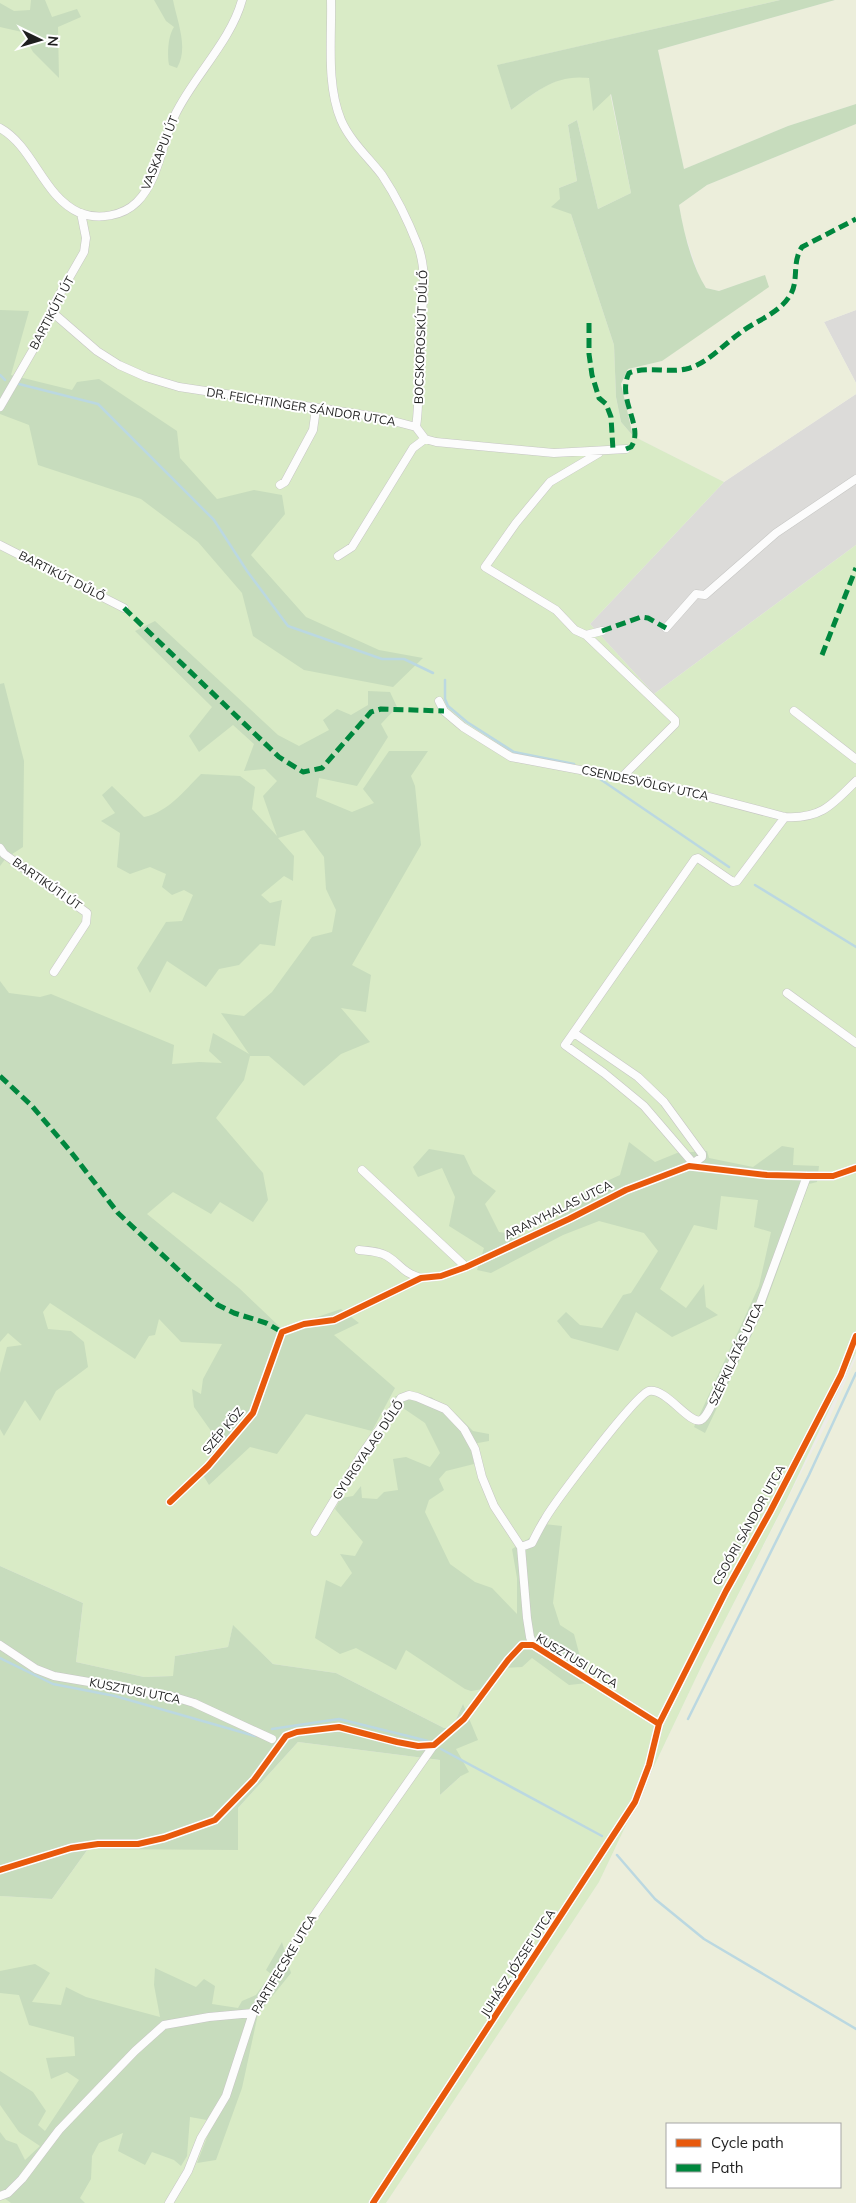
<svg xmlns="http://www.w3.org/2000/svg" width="856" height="2203" font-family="Mulish,sans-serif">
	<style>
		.residential { fill: #dcdbd9 }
		.farmland { fill: #eceedb; fill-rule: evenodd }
		.grass { fill: #d9ebc6 }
		.forest { fill: #c7dcbd }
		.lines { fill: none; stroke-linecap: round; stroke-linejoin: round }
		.stream { stroke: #bbd8e1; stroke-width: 2.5 }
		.street-casing { stroke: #c6c6c4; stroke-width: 9 }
		.street { stroke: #fcfcfc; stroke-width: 8 }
		.quiet { stroke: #00873e; stroke-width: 5; stroke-dasharray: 10 5; stroke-linecap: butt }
		.cycleway-casing { stroke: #fff; stroke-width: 9 }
		.cycleway { stroke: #e8590c; stroke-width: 6 }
		.labels { text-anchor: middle; stroke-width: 4; stroke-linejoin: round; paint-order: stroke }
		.street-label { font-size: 12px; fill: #1f1f1f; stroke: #fff }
	</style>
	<rect width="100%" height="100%" fill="#edece8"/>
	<path class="residential" d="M856,310V383L824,322Z
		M856,394V545L654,694L590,624L724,482Z"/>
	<path class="farmland" d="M835,0H856V104L788,126L684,169L658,50Z
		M856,124V310L824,322L856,383V394L724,482L633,436L621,384L628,369L662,361L694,338L765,275L719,291L706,288L699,276L684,231L679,205L707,185Z
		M856,1358V2203H386L599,1882L703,1663L830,1417ZM667,2124H840V2187H667Z"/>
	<path class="grass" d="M0,0H780L498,65L511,110C532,95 560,70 588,78C596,80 604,89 610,93L631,193L598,209L577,120L568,125L577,181L559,188L571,214L614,345L616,397L621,422L633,436L724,482L590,624L654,694L856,545V1353L787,1499L703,1663L599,1882L386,2203H0V1896L52,1899L88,1849L238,1808L298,1742L440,1760V1795L461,1776L456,1749L463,1704L452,1728H444L336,1673L273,1664L233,1626L228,1647L175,1656L174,1676L144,1677L76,1662L83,1603L0,1566Z"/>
	<path class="forest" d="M31,0H45L52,17L77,9L81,17L58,27L59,78L33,52L22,32L0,27V3L14,11L30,10Z
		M154,0H173C177,21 189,48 177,68L169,65C167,54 168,36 174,27L166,21Z
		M780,0H835L658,50L684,169L788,126L856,104V124L707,185L679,205C684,233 691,264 706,288L719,291L765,275L769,287L662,361L628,369L621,384L633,436L621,422L616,397L614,345L571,214L551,207L560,199L559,188L577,181L568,125L577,120L598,209L631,193L611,94L593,111L589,78C556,74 537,91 511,110L497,65Z
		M0,310L29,311L11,375L72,390L77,382L99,379L177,431L180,458L217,499L254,490L282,495L285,514L251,555L306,617L379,650L423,658L393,687L304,670L253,636L242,593L198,542L141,499L38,465L29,425L0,414Z
		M155,621L278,735L299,746L329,730L323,720L337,709L351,715L368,705V691L390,692L397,707L381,724L388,737L357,786L319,778L316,797L352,812L374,803L363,789L389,751H428L411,776L415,786L421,845L352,965L371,975L366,1012L341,1008L370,1042L341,1054L304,1086L269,1056H250L244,1080L216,1118L263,1173L268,1200L253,1222L220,1202L211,1214L173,1192L147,1214L239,1288L282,1329L341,1309L359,1323L334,1335L395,1388L372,1431L306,1414L277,1454L250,1447L209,1485L200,1470L221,1445L194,1407L192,1389L201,1394L203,1379L222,1344L181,1342L159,1319L155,1335L149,1336L135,1359L50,1303L43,1312L48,1329L71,1331L84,1342L88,1367L56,1391L40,1421L25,1400L4,1436L0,1429V1373L7,1347L22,1345L8,1333L0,1342V981L9,993L40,997L51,994L174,1045L172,1064L199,1062L222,1063L209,1051L213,1033L249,1054L221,1013L244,1016L272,992L312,937L332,932L336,910L326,889L324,857L304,830L278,838L294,856L293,881L284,876L261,895L270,903L282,900L275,946L260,944L239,965L219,969L206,987L167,961L150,993L137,968L166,922L182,921L193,895L184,890L172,895L162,887L166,874L150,867L130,874L117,867L120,833L101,821L115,813L102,795L112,786L144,817C168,812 184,791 201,774L240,776L255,787L252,809L277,836L263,796L277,781L265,769L244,771L254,744L233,725L199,752L189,736L212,707L135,631Z
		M4,683L24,761L23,847L6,858L0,866V684Z
		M629,1142L655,1162L677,1153L707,1151L709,1158L753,1167L782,1146L794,1148L793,1165L819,1166L817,1182L809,1184L763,1311L705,1433L694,1427L759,1286L771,1232L754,1227L758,1200L721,1196L717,1230L694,1225L660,1289L686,1308L704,1284L706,1307L718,1315L672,1337L636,1312L618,1351L571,1338L557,1321L566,1312L580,1325L602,1328L623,1295L631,1293L658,1251L644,1233L599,1221L563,1235L491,1273L477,1270L484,1248L449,1226L455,1197L442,1168L418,1177L413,1167L429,1149L464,1155L473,1174L496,1191L485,1204L499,1232L523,1236L562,1215L583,1192L620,1175Z
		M395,1396L431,1397L457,1415L473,1431L489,1434V1441L478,1443L471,1447L474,1464L446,1471L439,1479L444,1490L429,1500L425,1512L450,1564L475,1582L492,1588L517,1614V1578L512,1549L534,1535L544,1524L562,1526L553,1603L560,1625L574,1634L587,1683L569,1685L532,1658L522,1667L500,1668L483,1689L471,1691L465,1689L406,1650L396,1670L356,1648L340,1654L315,1638L326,1580L341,1587L352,1573L340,1554L355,1556L363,1542L335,1509L341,1498L353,1496L361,1486L362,1498L377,1499L384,1492L398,1490L393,1459L406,1457L430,1467L440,1453L425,1423L403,1408Z
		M0,1566L83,1603L76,1662L144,1677L173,1676L175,1656L228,1647L233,1625L273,1664L336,1673L444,1728H452L463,1704L478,1740L456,1749L469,1772L461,1776L440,1795V1760L298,1742L238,1808V1850L88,1849L52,1899L0,1896Z
		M282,1942L291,1973L258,2014L242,2088L216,2160L197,2163L209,2132L216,2106L207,2120L190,2117L187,2156L181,2166L174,2160L152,2152L145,2165L118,2151L123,2133L99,2143L92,2156L91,2179L80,2198L85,2203H11L0,2195V2132L6,2140L17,2144L25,2160L40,2146L19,2132L0,2105V2071L33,2092L46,2111L38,2125L45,2131L79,2080L67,2072L51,2079L46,2058L75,2056L74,2037L29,2025L19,1995L0,1993V1971L35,1964L50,1973L32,2002L61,2005L66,1987L86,1997L160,2017L154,1985L155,1968L196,1987L204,1979L215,1986L212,2004L238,2008L242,2001L256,1995L271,1974L266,1970Z"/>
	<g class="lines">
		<path class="stream" d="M0,375L5,380
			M19,384L98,404L214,520L247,571L288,626L382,659H404L433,673
			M445,680V699L448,706L467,722L514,752L574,764
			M600,779L729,867
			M755,885L856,947
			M0,1658L53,1684L115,1696L255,1736
			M688,1719L809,1475L856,1373
			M272,1729L339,1719L428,1741
			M441,1749L602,1836
			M617,1855L655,1899L704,1939L856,2029"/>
		<defs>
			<path id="street" d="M331,0C332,38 326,84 341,120C350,141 369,158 382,175C396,196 409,223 418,246C430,279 420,314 419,348C418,374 420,401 416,427
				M0,128C34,147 43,197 80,213C99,220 123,216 137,202C159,180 162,142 175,115C193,77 231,41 242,0
				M52,312L97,351L119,365L146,377L179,387L378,417L416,427L425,439L436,442L554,453L626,449
				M0,407L41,336L57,299L84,252L86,238L81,213
				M599,453L550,482L516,523L485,567L556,610L575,630L586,635L602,631
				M280,485L285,482L313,430L316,409
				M0,545L124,608
				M338,556L352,547L413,448L425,439
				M666,628L696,594L705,595L776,533L856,479
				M586,635L675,720V724L622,777
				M439,701L444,711L463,727L511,757L671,787L785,817C821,819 832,805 856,781
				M794,711L856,759
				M0,848L4,854L87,913L86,923L54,972
				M787,993L856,1043
				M574,1033L638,1077L664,1102L702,1154V1157L691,1165
				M693,1163L644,1106L604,1073L565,1045L695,859L698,858L733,882L737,881L785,817
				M362,1170L466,1267
				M359,1250C369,1251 379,1251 387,1256C402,1265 401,1272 421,1278
				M170,1502L208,1466L253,1413L282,1332L304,1324L334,1320L421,1278L441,1276L466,1267L569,1219L626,1190L689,1166L767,1175L807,1176H833L856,1168
				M315,1532L362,1454L401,1398L409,1395L417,1397L445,1409L464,1429L475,1449L482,1477L494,1506L521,1547L527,1618L530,1637L533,1645
				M521,1547L532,1543C536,1535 540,1527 545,1519C555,1502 636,1394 649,1391C667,1388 689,1425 701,1420C705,1418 708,1412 710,1408L756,1315L807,1176
				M0,1645L36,1669L54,1676L171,1696L194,1703L272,1739
				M0,1870L71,1848L98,1844H138L164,1838L215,1820L254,1780L286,1736L297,1732L339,1727L397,1742L418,1746L434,1745L464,1719L508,1660L522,1645H533L659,1724
				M0,2196L8,2193L22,2179L59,2130L135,2051L164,2025L209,2017L253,2013
				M169,2203L188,2171L201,2138L226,2096L253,2013L299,1937L434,1745
				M373,2203L635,1802L649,1765L659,1724L726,1591L770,1512L841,1375L856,1336"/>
		</defs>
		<use href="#street" class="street-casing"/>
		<use href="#street" class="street"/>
		<path class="quiet" d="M589,323V354L592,375L599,398L606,404L611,417L613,450
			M626,449L631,447C645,427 616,399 629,373C647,366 667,373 686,369C707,364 723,345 740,333C755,321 778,314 789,297C800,282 791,263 802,247L856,219
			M124,608L279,757L303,772L322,768L371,712L381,709L444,711
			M602,631L641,617L648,618L666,628
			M822,655L856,568
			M0,1076L32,1106L71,1152L118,1213L187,1278L218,1305L234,1313L266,1323L282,1332"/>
		<defs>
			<path id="cycleway" d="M170,1502L208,1466L253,1413L282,1332L304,1324L334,1320L421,1278L441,1276L466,1267L569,1219L626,1190L689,1166L767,1175L807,1176H833L856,1168
				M0,1870L71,1848L98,1844H138L164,1838L215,1820L254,1780L286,1736L297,1732L339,1727L397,1742L418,1746L434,1745L464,1719L508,1660L522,1645H533L659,1724
				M373,2203L635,1802L649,1765L659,1724L726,1591L770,1512L841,1375L856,1336"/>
		</defs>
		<use href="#cycleway" class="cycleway-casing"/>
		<use href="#cycleway" class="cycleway"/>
	</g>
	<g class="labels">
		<g class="street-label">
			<text transform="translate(160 153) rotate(-68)" y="4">VASKAPUI ÚT</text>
			<text transform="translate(52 313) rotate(-62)" y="4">BARTIKÚTI ÚT</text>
			<text transform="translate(421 337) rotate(-88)" y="4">BOCSKOROSKÚT DŰLŐ</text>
			<text transform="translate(301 407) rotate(9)" y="4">DR. FEICHTINGER SÁNDOR UTCA</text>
			<text transform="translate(62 576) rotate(27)" y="4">BARTIKÚT DŰLŐ</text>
			<text transform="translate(645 783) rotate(12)" y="4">CSENDESVÖLGY UTCA</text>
			<text transform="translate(47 884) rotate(35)" y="4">BARTIKÚTI ÚT</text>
			<text transform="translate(558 1210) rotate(-26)" y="4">ARANYHALAS UTCA</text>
			<text transform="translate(736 1354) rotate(-65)" y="4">SZÉPKILÁTÁS UTCA</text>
			<text transform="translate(223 1431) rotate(-50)" y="4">SZÉP KÖZ</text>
			<text transform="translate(368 1450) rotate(-56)" y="4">GYURGYALAG DŰLŐ</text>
			<text transform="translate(749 1525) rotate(-61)" y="4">CSOÓRI SÁNDOR UTCA</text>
			<text transform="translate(577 1661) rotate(31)" y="4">KUSZTUSI UTCA</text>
			<text transform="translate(135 1691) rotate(11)" y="4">KUSZTUSI UTCA</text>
			<text transform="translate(518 1963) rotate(-57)" y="4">JUHÁSZ JÓZSEF UTCA</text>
			<text transform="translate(284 1964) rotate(-59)" y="4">PARTIFECSKE UTCA</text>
		</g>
	</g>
	<rect x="666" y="2123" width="175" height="65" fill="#ffffff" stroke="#a5a5a5"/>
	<rect x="676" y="2139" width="25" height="8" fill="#e8590c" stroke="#a5a5a5"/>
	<text x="711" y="2148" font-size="15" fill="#1f1f1f">Cycle path</text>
	<rect x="676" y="2164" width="25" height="8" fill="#00873e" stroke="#a5a5a5"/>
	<text x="711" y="2173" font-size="15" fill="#1f1f1f">Path</text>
	<g transform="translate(40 40) rotate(95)" stroke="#ffffff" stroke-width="4" paint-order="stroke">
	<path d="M0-4L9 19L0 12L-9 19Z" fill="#1f1f1f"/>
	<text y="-8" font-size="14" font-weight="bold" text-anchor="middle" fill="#1f1f1f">N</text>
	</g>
</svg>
